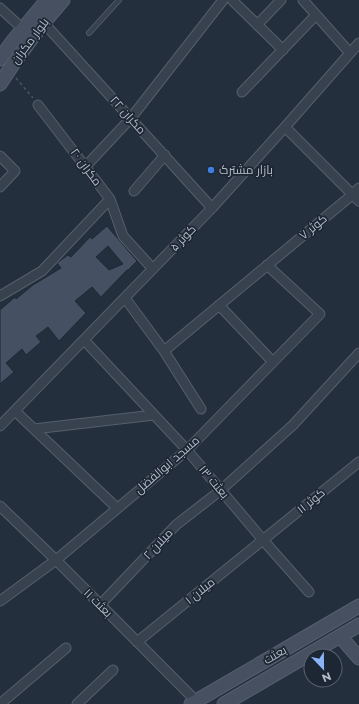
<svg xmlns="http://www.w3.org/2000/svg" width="359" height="704" font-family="Montserrat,Cairo,sans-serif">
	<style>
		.building { fill: #455162; stroke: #1f2835; fill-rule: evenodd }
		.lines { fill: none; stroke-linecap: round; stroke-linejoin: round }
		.lane-casing { stroke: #565f6c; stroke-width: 6 }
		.street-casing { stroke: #565f6c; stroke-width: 11 }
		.secondary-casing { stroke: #565f6c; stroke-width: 15 }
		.path { stroke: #44595c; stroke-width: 1.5; stroke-dasharray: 3 3; stroke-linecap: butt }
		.lane { stroke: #38414e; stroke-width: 4.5 }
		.street { stroke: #38414e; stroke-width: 9 }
		.secondary { stroke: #465061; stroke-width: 13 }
		.shop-dot { fill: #3f7fe0; stroke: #1d2633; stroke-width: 1.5 }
		.labels { text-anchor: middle; stroke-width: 3.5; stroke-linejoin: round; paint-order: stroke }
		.street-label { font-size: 12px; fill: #b4bcc9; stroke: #1d2633 }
		.poi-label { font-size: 12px; fill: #b4bcc9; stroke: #1d2633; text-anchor: start }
	</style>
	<rect width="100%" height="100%" fill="#242f3e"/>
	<path class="building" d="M107,226L137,261L128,270H127L101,297L92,287L75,301L86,313L59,341L48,327L36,336L41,342L26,355L22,349L6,363L14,372L0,384V310L15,297L16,299L33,285L61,268L57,263L61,260L68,255L71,257L90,237L92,239ZM108,246L123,264L109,270L96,257Z"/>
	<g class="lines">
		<defs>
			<path id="lane" d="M89,33L119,0"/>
			<path id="street" d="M232,0L283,50
				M303,0L350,53
				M0,8L23,29
				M43,22L212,208
				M257,25L281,0
				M242,92L316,15
				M38,105L110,199L123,236L153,269
				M285,127L359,201
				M0,156L15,171L0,187
				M86,166L131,118L223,0
				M134,191L165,155
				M0,296L42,271L110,199
				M125,298L164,351L201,409
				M219,305L273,362
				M84,340L187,450L263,540L309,592
				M164,351L352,195L359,188
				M15,411L117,508
				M0,426L212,208L285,127L359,43
				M34,429L154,415
				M0,506L56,560L196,701
				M0,601L56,560L187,450L320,314L267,265
				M100,605L176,525L221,490L293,425L359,353
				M137,642L359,462
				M0,704L66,648
				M77,704L113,670"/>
			<path id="secondary" d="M0,59L12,42L47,0
				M0,84C19,54 40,26 63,0
				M340,636L359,658
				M191,704L359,606
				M224,704L359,625"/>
		</defs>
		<use href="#lane" class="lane-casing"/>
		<use href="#street" class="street-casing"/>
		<use href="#secondary" class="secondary-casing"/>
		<path class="path" d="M16,78L33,98"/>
		<use href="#lane" class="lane"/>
		<use href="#street" class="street"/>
		<use href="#secondary" class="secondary"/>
	</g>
	<circle class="shop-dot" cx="211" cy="170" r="4"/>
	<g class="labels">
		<g class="street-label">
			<text transform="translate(30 41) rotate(-53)" y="4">بلوار مکران</text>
			<text transform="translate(128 115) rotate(48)" y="4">مکران ۲۲</text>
			<text transform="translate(86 167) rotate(53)" y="4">مکران ۲۰</text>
			<text transform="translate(313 227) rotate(-39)" y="4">کوثر ۷</text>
			<text transform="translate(183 238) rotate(-46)" y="4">کوثر ۵</text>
			<text transform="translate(167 465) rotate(-41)" y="4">مسجد ابوالفضل</text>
			<text transform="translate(214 482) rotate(50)" y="4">بعثت ۱۳</text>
			<text transform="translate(311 501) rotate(-39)" y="4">کوثر ۱۱</text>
			<text transform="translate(158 544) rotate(-47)" y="4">میلان ۲</text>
			<text transform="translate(200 591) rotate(-39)" y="4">میلان ۱</text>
			<text transform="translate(98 603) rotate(45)" y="4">بعثت ۱۱</text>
			<text transform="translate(275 655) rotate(-30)" y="4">بعثت</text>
		</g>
		<g class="poi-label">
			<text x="219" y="174">بازار مشترک</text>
		</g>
	</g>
	<g transform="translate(323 668) rotate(158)"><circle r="19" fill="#1d2633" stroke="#59626f"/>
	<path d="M0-3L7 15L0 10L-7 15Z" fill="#8ab4f8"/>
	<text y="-6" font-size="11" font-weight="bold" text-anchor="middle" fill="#b4bcc9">N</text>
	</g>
</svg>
